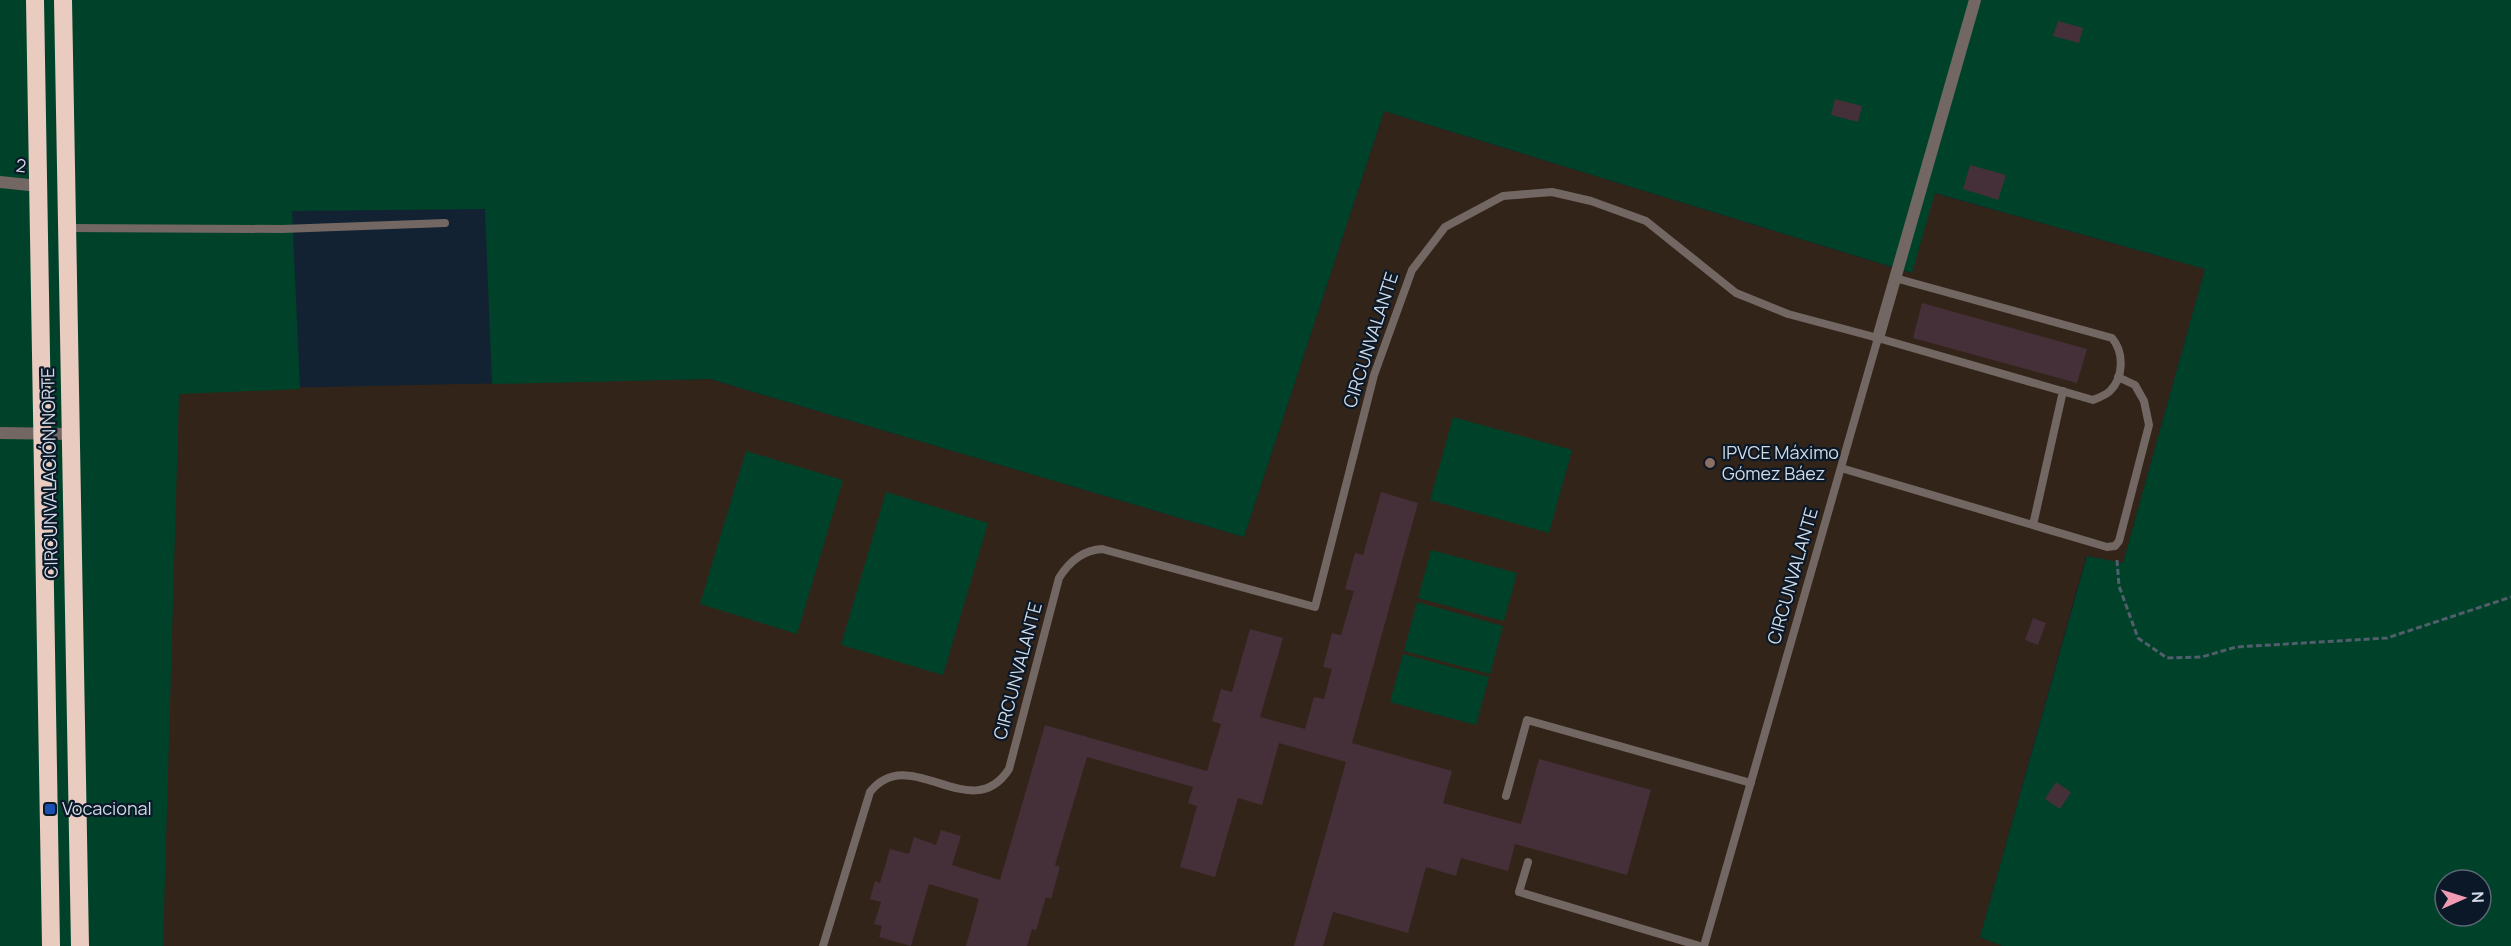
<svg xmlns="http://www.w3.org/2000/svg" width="2511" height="946" font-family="Manrope,sans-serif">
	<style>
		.education { fill: #332419 }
		.green { fill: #004229; fill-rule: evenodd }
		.building { fill: #452f39 }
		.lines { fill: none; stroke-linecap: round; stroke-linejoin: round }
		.path { stroke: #515e6c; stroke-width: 3; stroke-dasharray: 6 3; stroke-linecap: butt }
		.lane { stroke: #736763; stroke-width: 8 }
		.street { stroke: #736763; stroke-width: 12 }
		.highway { stroke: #e9cbc0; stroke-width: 18 }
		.education-dot { fill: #8d6e63; stroke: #0a1828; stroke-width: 2 }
		.transit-dot { fill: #1a4fb4; stroke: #0a1828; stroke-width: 2 }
		.labels { text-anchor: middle; stroke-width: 4.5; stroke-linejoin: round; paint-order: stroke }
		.street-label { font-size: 18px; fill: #d1dae5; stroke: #0a1828 }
		.poi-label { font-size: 18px; fill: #d1dae5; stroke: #0a1828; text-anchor: start }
	</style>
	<rect width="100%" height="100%" fill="#132232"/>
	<path class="education" d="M1384,111L1911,273L1934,193L2205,269L2123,563L2086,557L1980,937L2002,946H161L176,390L710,379L1244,537Z"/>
	<path class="green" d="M0,0H2511V946H2002L1980,937L2087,556L2123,563L2205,269L1935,193L1912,273L1384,111L1244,537L710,379L492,384L485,209L292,211L300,389L179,394L163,946H0ZM2445,880H2481V916H2445Z
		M1453,417L1572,450L1549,533L1430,500Z
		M746,451L843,480L797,634L700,604Z
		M886,492L988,523L943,675L841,645Z
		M1431,550L1517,573L1504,621L1418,598Z
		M1417,602L1503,626L1490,674L1404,651Z
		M1403,654L1489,677L1476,725L1390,702Z"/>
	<path class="building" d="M2058,21L2083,28L2079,43L2053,36Z
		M1835,99L1862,106L1858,122L1831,115Z
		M1970,165L2006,175L1998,200L1963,189Z
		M1922,303L2087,349L2077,383L1913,338Z
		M1381,492L1418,503L1352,743L1452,771L1443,803L1521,824L1539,759L1651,790L1627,875L1515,844L1508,871L1461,858L1456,876L1426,867L1408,933L1333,912L1323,946H1294L1346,762L1279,743L1262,805L1238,798L1215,877L1180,867L1197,806L1188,803L1193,787L1087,757L1055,865L1060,867L1051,899L1046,897L1036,930L1032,929L1027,946H966L979,899L929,884L911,946L879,937L882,926L874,924L881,902L870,899L875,881L880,883L890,849L909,854L914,837L936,845L941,830L961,836L952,865L1000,880L1045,725L1207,771L1221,724L1212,721L1221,689L1232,692L1250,629L1283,638L1260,717L1305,729L1314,697L1324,699L1332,669L1323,667L1332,633L1341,635L1354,591L1345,589L1355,553L1363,555Z
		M2033,618L2046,623L2038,645L2025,640Z
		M2056,782L2071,792L2060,809L2045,799Z"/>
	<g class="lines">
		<path class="path" d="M2117,560L2119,586L2138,638L2167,658L2202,657L2236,647L2387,638L2511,597"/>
		<path class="lane" d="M67,228L282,229L445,223
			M1878,338L2093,400C2098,398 2106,395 2110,391C2124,377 2124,352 2112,338L1895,278
			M1841,468L2107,547L2115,546L2119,541L2149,425L2144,401L2135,385L2118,377
			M2033,525L2063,391
			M1506,796L1527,720L1751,783
			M1528,862L1519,892L1700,946
			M823,946L870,792C910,741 971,828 1009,769L1059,578C1069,562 1083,550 1102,549L1315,607L1374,375L1412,270L1445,227L1503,196L1552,192L1591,201L1646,221L1736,293L1788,314L1878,338L1704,946"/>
		<path class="street" d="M0,182L39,186
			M1878,338L1975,0
			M0,433L71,434"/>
		<path class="highway" d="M35,0L51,946
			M63,0L80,946"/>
	</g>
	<circle class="education-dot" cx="1710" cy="463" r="6"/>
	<rect class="transit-dot" x="44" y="803" width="12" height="12" rx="3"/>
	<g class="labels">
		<g class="street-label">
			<text transform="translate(21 166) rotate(6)" y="6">2</text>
			<text transform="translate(1371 340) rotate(-72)" y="6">CIRCUNVALANTE</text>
			<text transform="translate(50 473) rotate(-91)" y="6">CIRCUNVALACIÓN NORTE</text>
			<text transform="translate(1793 576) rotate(-74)" y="6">CIRCUNVALANTE</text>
			<text transform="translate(1018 671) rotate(-75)" y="6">CIRCUNVALANTE</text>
		</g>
		<g class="poi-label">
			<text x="1722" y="459">IPVCE Máximo<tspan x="1722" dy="21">Gómez Báez</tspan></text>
			<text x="62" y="815">Vocacional</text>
		</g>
	</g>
	<g transform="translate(2463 898) rotate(87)"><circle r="28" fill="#0a1828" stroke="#5a6674" stroke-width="1.5"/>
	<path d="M0-4.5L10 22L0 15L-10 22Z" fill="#f09ab4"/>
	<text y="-9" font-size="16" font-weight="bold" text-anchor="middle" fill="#d1dae5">N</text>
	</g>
</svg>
